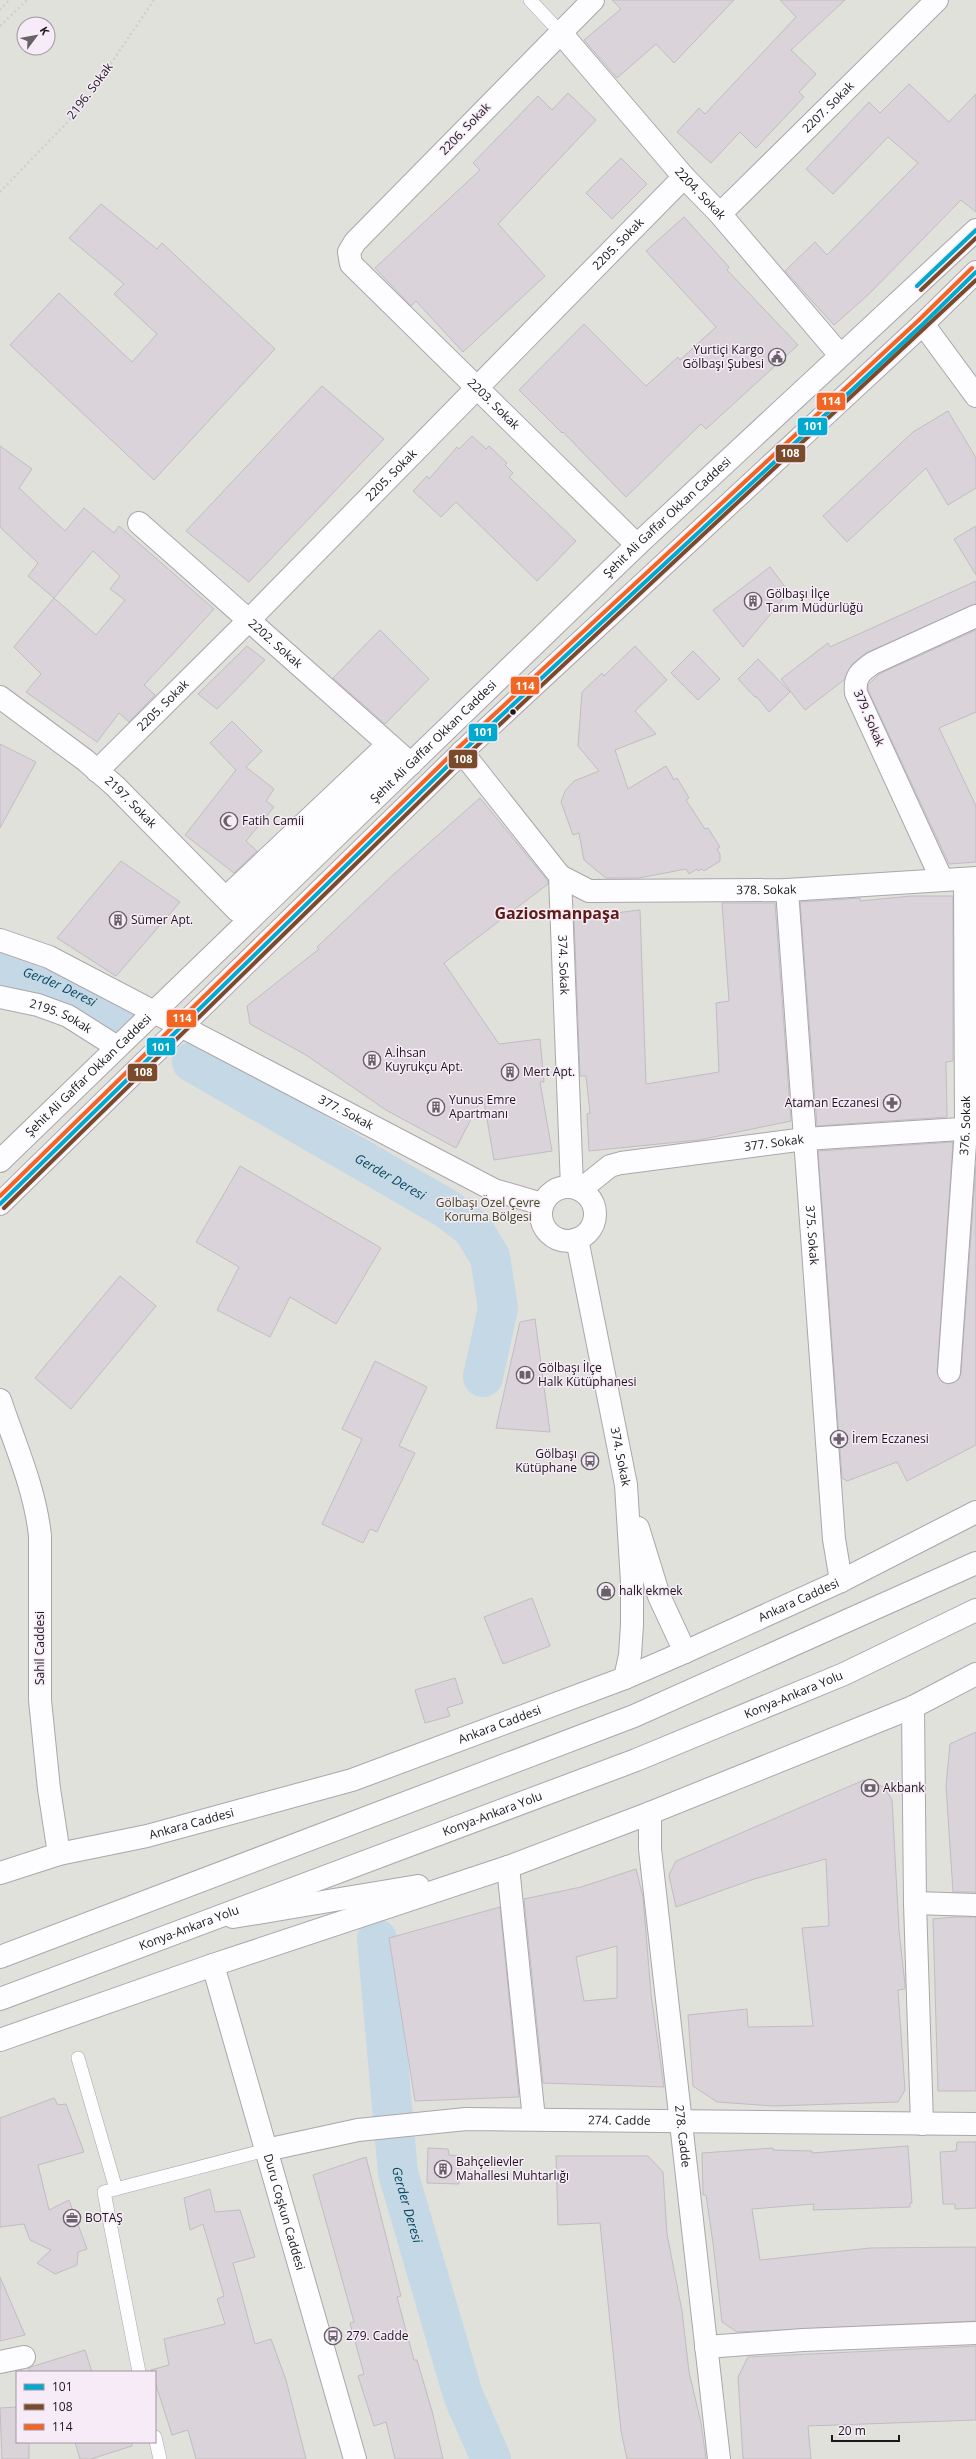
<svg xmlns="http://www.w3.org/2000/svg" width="976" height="2459" font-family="'Open Sans',sans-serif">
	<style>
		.green { fill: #e0e1db; fill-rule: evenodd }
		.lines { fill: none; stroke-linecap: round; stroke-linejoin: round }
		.river { stroke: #c4d8e5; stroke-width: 40 }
		.building { fill: #dbd3da; stroke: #c1bcc1; fill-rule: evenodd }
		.lane-casing { stroke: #aba6ab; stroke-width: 14 }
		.street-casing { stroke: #aba6ab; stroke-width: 24 }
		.secondary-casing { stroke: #aba6ab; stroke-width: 24 }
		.highway-casing { stroke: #aba6ab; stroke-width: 24 }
		.path { stroke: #d0cfd1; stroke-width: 2.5; stroke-dasharray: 2 3; stroke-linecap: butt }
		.lane { stroke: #fdfcfe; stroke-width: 13 }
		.street { stroke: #fdfcfe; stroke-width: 22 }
		.secondary { stroke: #fdfcfe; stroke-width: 22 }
		.highway { stroke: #fdfcfe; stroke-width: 22 }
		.bus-1-casing { stroke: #f7ebf8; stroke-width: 7 }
		.bus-2-casing { stroke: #f7ebf8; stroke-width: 7 }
		.bus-3-casing { stroke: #f7ebf8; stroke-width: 7 }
		.bus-1 { stroke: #00a9ce; stroke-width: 4 }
		.bus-2 { stroke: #7a4b2a; stroke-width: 4 }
		.bus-3 { stroke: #f26522; stroke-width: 4 }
		.bus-dot { fill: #1b171b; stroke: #f7ebf8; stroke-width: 1.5 }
		.labels { text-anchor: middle; stroke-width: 3; stroke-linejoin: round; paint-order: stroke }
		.street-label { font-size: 12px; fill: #1b171b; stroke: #f7ebf8 }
		.poi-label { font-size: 12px; fill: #1b171b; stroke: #f7ebf8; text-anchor: start }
		.park-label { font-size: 12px; fill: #404d1f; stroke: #f7ebf8 }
		.water-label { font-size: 13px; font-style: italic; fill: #094860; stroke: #f7ebf8 }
		.district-label { font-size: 16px; font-weight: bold; fill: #5f1b15; stroke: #f7ebf8 }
		.line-badge { stroke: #f7ebf8; stroke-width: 1.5 }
		.badge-label { font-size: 11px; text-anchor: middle; font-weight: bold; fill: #fff }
	</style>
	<rect width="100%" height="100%" fill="#f4eef5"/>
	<path class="green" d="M0,0H976V2459H0ZM24,24H48V48H24ZM17,2372H155V2442H17Z"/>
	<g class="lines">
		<g class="river">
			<path id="s1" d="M0,964C42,975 79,992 116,1015"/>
			<path id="s2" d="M192,1062L447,1209L473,1229L490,1257L498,1308L483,1377"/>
			<path id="s3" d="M377,1939L398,2173L463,2395L491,2459"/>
		</g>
	</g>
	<path class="building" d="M612,0H734L674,63L656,44L617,78L584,40L621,9Z
		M780,0H845L791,50L816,74L799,92L804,97L756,148L740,132L711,163L677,132L699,108L705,114L796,17Z
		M909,84L949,122L976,94V212L961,200L869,294L834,325L785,271L815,242L827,255L918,163L888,137L833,194L806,169L869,102L880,113Z
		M568,93L596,120L498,224L545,276L463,352L416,301L411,306L375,268L480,170L473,163L538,96L552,110Z
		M621,158L647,184L612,219L586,193Z
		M101,204L157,249L162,243L275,349L154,480L10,345L59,293L132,362L157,334L114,294L124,284L69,238Z
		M684,217L729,267L727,270L798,345L706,429L701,424L626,497L563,432L562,433L519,390L584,324L646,386L678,357L680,360L716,327L646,251Z
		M322,386L384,439L249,582L186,531Z
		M948,411L976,458V488L948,505L926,468L847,542L823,516L913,432Z
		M472,436L486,449L489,446L507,463L505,465L513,473L509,477L576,541L537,581L456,502L441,517L413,491L427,476L429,479L457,447L459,449Z
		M0,446L32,469L19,488L65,531L84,508L114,533L119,526L214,609L144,685L155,695L129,722L119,713L97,742L26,692L41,674L14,647L54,598L28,576L38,563L0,527ZM93,551L120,576L110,589L125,600L96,635L54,598Z
		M976,526V575L954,539Z
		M770,567L789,592L743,647L713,610Z
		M976,581V604L866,653L852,664L844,680L805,710L781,679L828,643L830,647Z
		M380,630L429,679L385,724L333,678Z
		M976,630V712L939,728L976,806V862L949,864L868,690V685L879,674Z
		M247,646L265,660L217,709L198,694Z
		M635,646L667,680L635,711L656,734L615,750L628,789L666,766L674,780L677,778L689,798L686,800L705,829L708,828L720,847L717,849L720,854V861L704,871L702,869L698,871L697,869L689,874L686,869L639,878H606L584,860L579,833L573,835L561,802L565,791L574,781L599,771L578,746L582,692L602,673L604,676Z
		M693,651L720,679L698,700L671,673Z
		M758,659L790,692L769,712L757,697H755L738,679Z
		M232,721L262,751L246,767L274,789L266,801L274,807L246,841L257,851L234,873L185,835L236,770L210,743Z
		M0,744L36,762L0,828Z
		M480,798L548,881V884L444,963L499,1044L540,1039L544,1082H540L552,1151L494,1160L483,1096L456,1148L386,1110L306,1055L250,1024L247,1006L319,949L317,947L394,874Z
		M121,861L180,902L116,976L57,938Z
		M911,896H953V1061L946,1062L947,1117L817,1126L800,902L860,898V901Z
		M722,903H775L791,1121L699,1140L589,1151L587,1114L590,1113L586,1076H580L574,918L640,910L646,1084L719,1072L716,1003L729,1001Z
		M953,1142L937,1372L942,1382L949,1384L959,1379L961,1373L976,1165V1445L907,1481L897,1462L847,1481L842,1478L818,1151Z
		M240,1166L381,1248L336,1324L290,1297L270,1337L217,1310L239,1267L196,1242Z
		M120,1276L156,1306L71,1409L35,1378Z
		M535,1319L550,1432L496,1428L520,1322Z
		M375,1361L427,1387L399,1446L415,1453L377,1532L370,1529L363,1543L322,1524L362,1439L342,1429Z
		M532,1598L550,1646L503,1664L484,1617Z
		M455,1678L463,1703L447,1708L450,1716L425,1723L415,1690Z
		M976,1732V1892H953L946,1786L950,1744Z
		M864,1780L884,1787L892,1800L899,1930L905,1985V1989L898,1990L905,2090L898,2102L773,2106L717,2102L693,2086L688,2015L747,2009L748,2027L813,2026L802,1928L829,1926L826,1859L754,1879L676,1907L669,1875L676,1861Z
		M636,1869L643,1897L651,1994L664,2087L543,2083L524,1899L581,1887ZM617,1946V1998L584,2001L576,1957Z
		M500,1907L519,2097L415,2101L389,1938Z
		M954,1917H976V2091H938L933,1919Z
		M54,2098L58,2105L66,2104L84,2152L38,2165L49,2210L69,2200L87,2249L78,2252L77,2265L55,2274L37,2263L51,2250L30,2240L24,2224L0,2227V2118Z
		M957,2142H976V2208L955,2209V2204H943L940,2152L956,2151Z
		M908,2146L912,2203H910V2207L813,2210L814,2204L752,2209L760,2260L870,2248L976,2247V2321L737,2332L722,2322L713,2243L706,2195H703L702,2153L773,2148V2150L812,2151V2153Z
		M428,2148L448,2149L449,2155L459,2156V2184L427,2183Z
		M556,2156H648L663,2172L667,2234L682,2311L689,2372L701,2423L706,2459H627L621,2431L600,2223L558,2225Z
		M366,2157L401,2296L397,2297L414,2360H417L432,2411L443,2459H395L386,2422L374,2426L358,2376L364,2374L350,2323L354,2322L313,2175Z
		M210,2189L215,2212L240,2210L255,2257L233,2263L255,2344L271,2339L286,2380L306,2459H196L188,2430L172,2435L155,2382V2372L151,2370L169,2365L164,2339L225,2324L217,2299L224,2296L203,2224L190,2230L184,2198Z
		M0,2277L25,2335L0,2341Z
		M976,2346V2420L808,2426L811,2459H743L738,2377L748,2357Z
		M85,2350L92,2372H29V2368L31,2367Z
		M17,2407V2442H29V2459H2L0,2408Z
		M75,2442H132V2446L91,2459H80Z"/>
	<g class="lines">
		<defs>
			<path id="lane" d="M530,0L560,32
				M78,2058L116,2189
				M139,2372L104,2192L266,2150
				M155,2437L160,2459"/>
			<g id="street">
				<path id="s4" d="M593,0L355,242L349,252L351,264L637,545"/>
				<path id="s5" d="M560,32L684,177L720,214L840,355"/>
				<path id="s6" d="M720,214L937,0"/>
				<path id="s7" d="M139,523L411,764"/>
				<path id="s8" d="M0,697L85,760L115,786L237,910"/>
				<path d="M382,750L385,769L244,904L231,893Z"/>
				<path id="s9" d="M462,752L560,876L572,1187"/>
				<path id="s10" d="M97,771L248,621L684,177"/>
				<path id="s11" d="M560,876L589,891L787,890L976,878"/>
				<path d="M942,880L856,693C854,677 860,672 873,663L976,616"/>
				<path id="s12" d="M787,890L834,1539L841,1581"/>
				<path id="s13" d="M0,940L49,957L494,1190L542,1204"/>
				<path id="s14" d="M0,997L38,1005L68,1016L117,1047"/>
				<circle cx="568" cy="1214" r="27"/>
				<path id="s15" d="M580,1190L610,1166L621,1163L805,1139L976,1128"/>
				<path id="s16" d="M577,1239L626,1485L632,1582V1625L630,1655L625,1678"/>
				<path id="s17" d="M949,1372L966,1129L965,879"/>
				<path d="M638,1528L659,1596L685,1652"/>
				<path d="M913,1707L915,1903L922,2124"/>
				<path d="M508,1867L534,2119"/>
				<path d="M915,1903L976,1905"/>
				<path d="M706,2347L803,2340L976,2333"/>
				<path d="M0,2362L24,2357"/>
			</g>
			<g id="secondary">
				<path d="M923,324L976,396"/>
				<path id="s18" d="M0,1161L637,545L976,230"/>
				<path d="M0,1204L462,752L923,324L976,272"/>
				<path d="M0,1400C15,1445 35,1488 40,1536V1700L49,1789L59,1854"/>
				<path id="s19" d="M650,1813V1849L719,2459"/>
				<path id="s20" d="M0,1873L59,1854L147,1836L352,1780L625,1678L685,1652L841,1581L976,1512"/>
				<path d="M233,1917L418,1886"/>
				<path id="s21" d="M213,1965L355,2459"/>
				<path d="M0,2040L213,1965L508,1867L650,1813L913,1707L976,1674"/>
				<path id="s22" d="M266,2150L358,2130L466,2119L976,2124"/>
			</g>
			<g id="highway">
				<path d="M0,1957L634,1716L976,1563"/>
				<path id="s23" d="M0,1999L636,1760L844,1674L976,1610"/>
			</g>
		</defs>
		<use href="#lane" class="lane-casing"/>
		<use href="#street" class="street-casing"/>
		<use href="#secondary" class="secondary-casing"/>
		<use href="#highway" class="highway-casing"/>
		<path class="path" d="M0,10L9,0
			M0,26L27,0
			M0,192L80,109L154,0"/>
		<use href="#lane" class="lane"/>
		<use href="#street" class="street"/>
		<use href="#secondary" class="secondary"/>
		<use href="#highway" class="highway"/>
		<defs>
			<path id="bus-1" d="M917,286L976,230
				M0,1204L462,752L923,324L976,272"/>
			<path id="bus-2" d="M921,290L976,238
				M4,1208L466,756L976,280"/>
			<path id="bus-3" d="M0,1196L458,748L919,320L972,268"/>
		</defs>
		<use href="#bus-1" class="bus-1-casing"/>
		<use href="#bus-2" class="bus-2-casing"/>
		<use href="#bus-3" class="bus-3-casing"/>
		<use href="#bus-1" class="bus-1"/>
		<use href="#bus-2" class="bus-2"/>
		<use href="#bus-3" class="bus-3"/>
	</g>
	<defs>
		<symbol id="civic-ring" viewBox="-11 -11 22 22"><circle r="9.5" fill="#f7ebf8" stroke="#676267" stroke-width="1.5"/><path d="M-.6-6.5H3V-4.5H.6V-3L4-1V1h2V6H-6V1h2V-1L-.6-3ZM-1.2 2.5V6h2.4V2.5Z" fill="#676267"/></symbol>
		<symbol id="building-ring" viewBox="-11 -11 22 22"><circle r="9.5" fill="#f7ebf8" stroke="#676267" stroke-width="1.5"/><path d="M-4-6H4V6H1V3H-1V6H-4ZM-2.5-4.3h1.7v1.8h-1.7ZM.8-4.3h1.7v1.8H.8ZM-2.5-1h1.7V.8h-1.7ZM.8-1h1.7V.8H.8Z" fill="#676267"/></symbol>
		<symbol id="mosque-ring" viewBox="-11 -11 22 22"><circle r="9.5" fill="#f7ebf8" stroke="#676267" stroke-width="1.5"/><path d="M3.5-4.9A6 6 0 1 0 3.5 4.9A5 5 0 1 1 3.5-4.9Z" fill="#676267"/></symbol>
		<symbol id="pharmacy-ring" viewBox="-11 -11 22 22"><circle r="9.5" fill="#f7ebf8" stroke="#676267" stroke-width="1.5"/><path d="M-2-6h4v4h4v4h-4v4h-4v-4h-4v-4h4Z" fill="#676267"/></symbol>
		<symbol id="library-ring" viewBox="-11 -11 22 22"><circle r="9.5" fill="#f7ebf8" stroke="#676267" stroke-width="1.5"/><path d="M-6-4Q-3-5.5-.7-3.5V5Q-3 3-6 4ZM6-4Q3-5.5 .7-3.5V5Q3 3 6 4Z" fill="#676267"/></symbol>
		<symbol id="bus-ring" viewBox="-11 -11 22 22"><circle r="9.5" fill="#f7ebf8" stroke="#676267" stroke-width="1.5"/><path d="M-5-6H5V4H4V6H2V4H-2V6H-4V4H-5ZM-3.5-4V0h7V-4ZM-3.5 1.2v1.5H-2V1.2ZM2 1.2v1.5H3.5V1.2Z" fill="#676267"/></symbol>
		<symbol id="shop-ring" viewBox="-11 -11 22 22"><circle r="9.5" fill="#f7ebf8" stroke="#676267" stroke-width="1.5"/><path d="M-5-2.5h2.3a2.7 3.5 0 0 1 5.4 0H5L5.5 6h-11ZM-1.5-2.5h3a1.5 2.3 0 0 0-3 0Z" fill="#676267"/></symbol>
		<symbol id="bank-ring" viewBox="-11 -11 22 22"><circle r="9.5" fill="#f7ebf8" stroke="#676267" stroke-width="1.5"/><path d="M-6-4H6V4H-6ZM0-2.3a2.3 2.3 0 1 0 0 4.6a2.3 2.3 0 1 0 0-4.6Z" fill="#676267"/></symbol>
		<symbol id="office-ring" viewBox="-11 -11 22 22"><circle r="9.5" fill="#f7ebf8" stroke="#676267" stroke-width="1.5"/><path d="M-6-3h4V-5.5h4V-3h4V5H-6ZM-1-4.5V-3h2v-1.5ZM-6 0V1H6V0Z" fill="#676267"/></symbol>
	</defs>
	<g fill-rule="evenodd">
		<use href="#civic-ring" x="767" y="347" width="20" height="20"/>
		<use href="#building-ring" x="743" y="591" width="20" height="20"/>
		<use href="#mosque-ring" x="219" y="811" width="20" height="20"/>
		<use href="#building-ring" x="108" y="910" width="20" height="20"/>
		<use href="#building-ring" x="362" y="1050" width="20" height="20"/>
		<use href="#building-ring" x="500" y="1062" width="20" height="20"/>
		<use href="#pharmacy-ring" x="882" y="1093" width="20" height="20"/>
		<use href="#building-ring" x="426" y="1097" width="20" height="20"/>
		<use href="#library-ring" x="515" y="1365" width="20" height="20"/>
		<use href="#pharmacy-ring" x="829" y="1429" width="20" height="20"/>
		<use href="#bus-ring" x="580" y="1451" width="20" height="20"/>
		<use href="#shop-ring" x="596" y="1581" width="20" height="20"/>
		<use href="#bank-ring" x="860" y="1778" width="20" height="20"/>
		<use href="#building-ring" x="433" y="2159" width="20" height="20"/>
		<use href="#office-ring" x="62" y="2208" width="20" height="20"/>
		<use href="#bus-ring" x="323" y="2326" width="20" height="20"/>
	</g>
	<circle class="bus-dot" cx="513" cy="712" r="3.5"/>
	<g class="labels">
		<g class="street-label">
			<text transform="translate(90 91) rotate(-53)" y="4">2196. Sokak</text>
			<text dy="4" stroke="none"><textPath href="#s6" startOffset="152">2207. Sokak</textPath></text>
			<text transform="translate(465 129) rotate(-46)" y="4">2206. Sokak</text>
			<text dy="4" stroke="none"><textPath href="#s5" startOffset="214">2204. Sokak</textPath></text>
			<text dy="4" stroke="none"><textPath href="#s10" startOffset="741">2205. Sokak</textPath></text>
			<text dy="4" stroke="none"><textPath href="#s4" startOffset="563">2203. Sokak</textPath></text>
			<text dy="4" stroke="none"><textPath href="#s10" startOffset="417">2205. Sokak</textPath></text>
			<text dy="4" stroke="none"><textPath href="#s18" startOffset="927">Şehit Ali Gaffar Okkan Caddesi</textPath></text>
			<text dy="4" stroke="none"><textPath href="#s7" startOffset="182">2202. Sokak</textPath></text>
			<text dy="4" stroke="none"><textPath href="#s10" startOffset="93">2205. Sokak</textPath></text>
			<text transform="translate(869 718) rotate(67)" y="4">379. Sokak</text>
			<text dy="4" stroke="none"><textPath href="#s18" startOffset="603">Şehit Ali Gaffar Okkan Caddesi</textPath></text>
			<text dy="4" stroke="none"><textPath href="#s8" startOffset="168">2197. Sokak</textPath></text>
			<text dy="4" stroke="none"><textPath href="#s11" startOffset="210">378. Sokak</textPath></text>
			<text dy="4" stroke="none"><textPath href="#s9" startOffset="247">374. Sokak</textPath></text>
			<text dy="4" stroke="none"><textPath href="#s14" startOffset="64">2195. Sokak</textPath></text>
			<text dy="4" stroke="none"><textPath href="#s18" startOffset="123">Şehit Ali Gaffar Okkan Caddesi</textPath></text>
			<text dy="4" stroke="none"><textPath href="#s13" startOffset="387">377. Sokak</textPath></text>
			<text dy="4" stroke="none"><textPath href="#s17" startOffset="247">376. Sokak</textPath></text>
			<text dy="4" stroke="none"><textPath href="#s15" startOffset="204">377. Sokak</textPath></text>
			<text dy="4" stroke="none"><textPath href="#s12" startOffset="346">375. Sokak</textPath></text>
			<text dy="4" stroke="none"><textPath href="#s16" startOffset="222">374. Sokak</textPath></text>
			<text dy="4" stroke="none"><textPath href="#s20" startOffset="846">Ankara Caddesi</textPath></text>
			<text transform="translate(40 1648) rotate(-90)" y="4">Sahil Caddesi</text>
			<text dy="4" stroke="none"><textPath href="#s23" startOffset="850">Konya-Ankara Yolu</textPath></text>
			<text dy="4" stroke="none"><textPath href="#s20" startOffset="522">Ankara Caddesi</textPath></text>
			<text dy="4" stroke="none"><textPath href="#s23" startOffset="526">Konya-Ankara Yolu</textPath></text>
			<text dy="4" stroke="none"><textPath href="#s20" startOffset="198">Ankara Caddesi</textPath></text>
			<text dy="4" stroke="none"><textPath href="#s23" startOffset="202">Konya-Ankara Yolu</textPath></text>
			<text dy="4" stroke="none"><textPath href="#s22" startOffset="356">274. Cadde</textPath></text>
			<text dy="4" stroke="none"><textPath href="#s19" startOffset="325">278. Cadde</textPath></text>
			<text dy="4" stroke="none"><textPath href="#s21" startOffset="257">Duru Coşkun Caddesi</textPath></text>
		</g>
		<g class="poi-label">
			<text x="764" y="354" text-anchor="end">Yurtiçi Kargo<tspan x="764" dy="14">Gölbaşı Şubesi</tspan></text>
			<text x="766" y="598">Gölbaşı İlçe<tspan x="766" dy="14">Tarım Müdürlüğü</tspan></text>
			<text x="242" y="825">Fatih Camii</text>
			<text x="131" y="924">Sümer Apt.</text>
			<text x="385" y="1057">A.İhsan<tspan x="385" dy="14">Kuyrukçu Apt.</tspan></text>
			<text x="523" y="1076">Mert Apt.</text>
			<text x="449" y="1104">Yunus Emre<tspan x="449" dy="14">Apartmanı</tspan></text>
			<text x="879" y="1107" text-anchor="end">Ataman Eczanesi</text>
			<text x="538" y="1372">Gölbaşı İlçe<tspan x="538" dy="14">Halk Kütüphanesi</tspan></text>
			<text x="852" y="1443">İrem Eczanesi</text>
			<text x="577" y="1458" text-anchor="end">Gölbaşı<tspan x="577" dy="14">Kütüphane</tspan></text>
			<text x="619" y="1595">halk ekmek</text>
			<text x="883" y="1792">Akbank</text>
			<text x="456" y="2166">Bahçelievler<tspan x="456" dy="14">Mahallesi Muhtarlığı</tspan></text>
			<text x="85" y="2222">BOTAŞ</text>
			<text x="346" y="2340">279. Cadde</text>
		</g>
		<g class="park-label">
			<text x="488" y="1207">Gölbaşı Özel Çevre<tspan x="488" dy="14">Koruma Bölgesi</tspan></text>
		</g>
		<g class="water-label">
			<text dy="5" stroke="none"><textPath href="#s1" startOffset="64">Gerder Deresi</textPath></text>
			<text dy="5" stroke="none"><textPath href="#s2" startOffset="229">Gerder Deresi</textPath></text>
			<text dy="5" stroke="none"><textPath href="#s3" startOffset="268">Gerder Deresi</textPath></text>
		</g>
		<g class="district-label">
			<text x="557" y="919">Gaziosmanpaşa</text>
		</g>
	</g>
	<g class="line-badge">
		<rect x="816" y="392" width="30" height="19" rx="4" fill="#f26522"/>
		<rect x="797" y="417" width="31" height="19" rx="4" fill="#00a9ce"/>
		<rect x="775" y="444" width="31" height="19" rx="4" fill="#7a4b2a"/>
		<rect x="510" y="676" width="30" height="19" rx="4" fill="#f26522"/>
		<rect x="468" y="723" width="30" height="19" rx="4" fill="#00a9ce"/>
		<rect x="448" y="749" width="30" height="20" rx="4" fill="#7a4b2a"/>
		<rect x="166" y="1009" width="31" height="19" rx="4" fill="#f26522"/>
		<rect x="146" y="1037" width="30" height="19" rx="4" fill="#00a9ce"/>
		<rect x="127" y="1063" width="31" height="19" rx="4" fill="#7a4b2a"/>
	</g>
	<g class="badge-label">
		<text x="831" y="405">114</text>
		<text x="813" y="430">101</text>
		<text x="790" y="457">108</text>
		<text x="525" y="690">114</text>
		<text x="483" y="736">101</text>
		<text x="463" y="763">108</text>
		<text x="182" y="1022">114</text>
		<text x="161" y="1051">101</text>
		<text x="143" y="1076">108</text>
	</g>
	<rect x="16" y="2371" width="140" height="72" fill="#f7ebf8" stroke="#9f96a0"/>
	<rect x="24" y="2384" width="20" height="6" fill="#00a9ce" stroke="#9f96a0"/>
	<text x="52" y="2391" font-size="12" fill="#1b171b">101</text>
	<rect x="24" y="2404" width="20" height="6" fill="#7a4b2a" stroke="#9f96a0"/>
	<text x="52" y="2411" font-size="12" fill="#1b171b">108</text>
	<rect x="24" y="2424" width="20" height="6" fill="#f26522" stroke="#9f96a0"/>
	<text x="52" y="2431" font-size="12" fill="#1b171b">114</text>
	<g transform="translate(36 36) rotate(58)"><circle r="19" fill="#f7ebf8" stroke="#9f96a0"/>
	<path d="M0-3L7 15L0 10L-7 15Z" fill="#676267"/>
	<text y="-6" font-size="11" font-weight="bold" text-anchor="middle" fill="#1b171b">K</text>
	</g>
	<path d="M832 2435v6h67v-6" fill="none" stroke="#1b171b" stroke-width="2"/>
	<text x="838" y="2435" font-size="12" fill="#1b171b" stroke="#f7ebf8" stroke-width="3" paint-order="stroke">20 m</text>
</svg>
